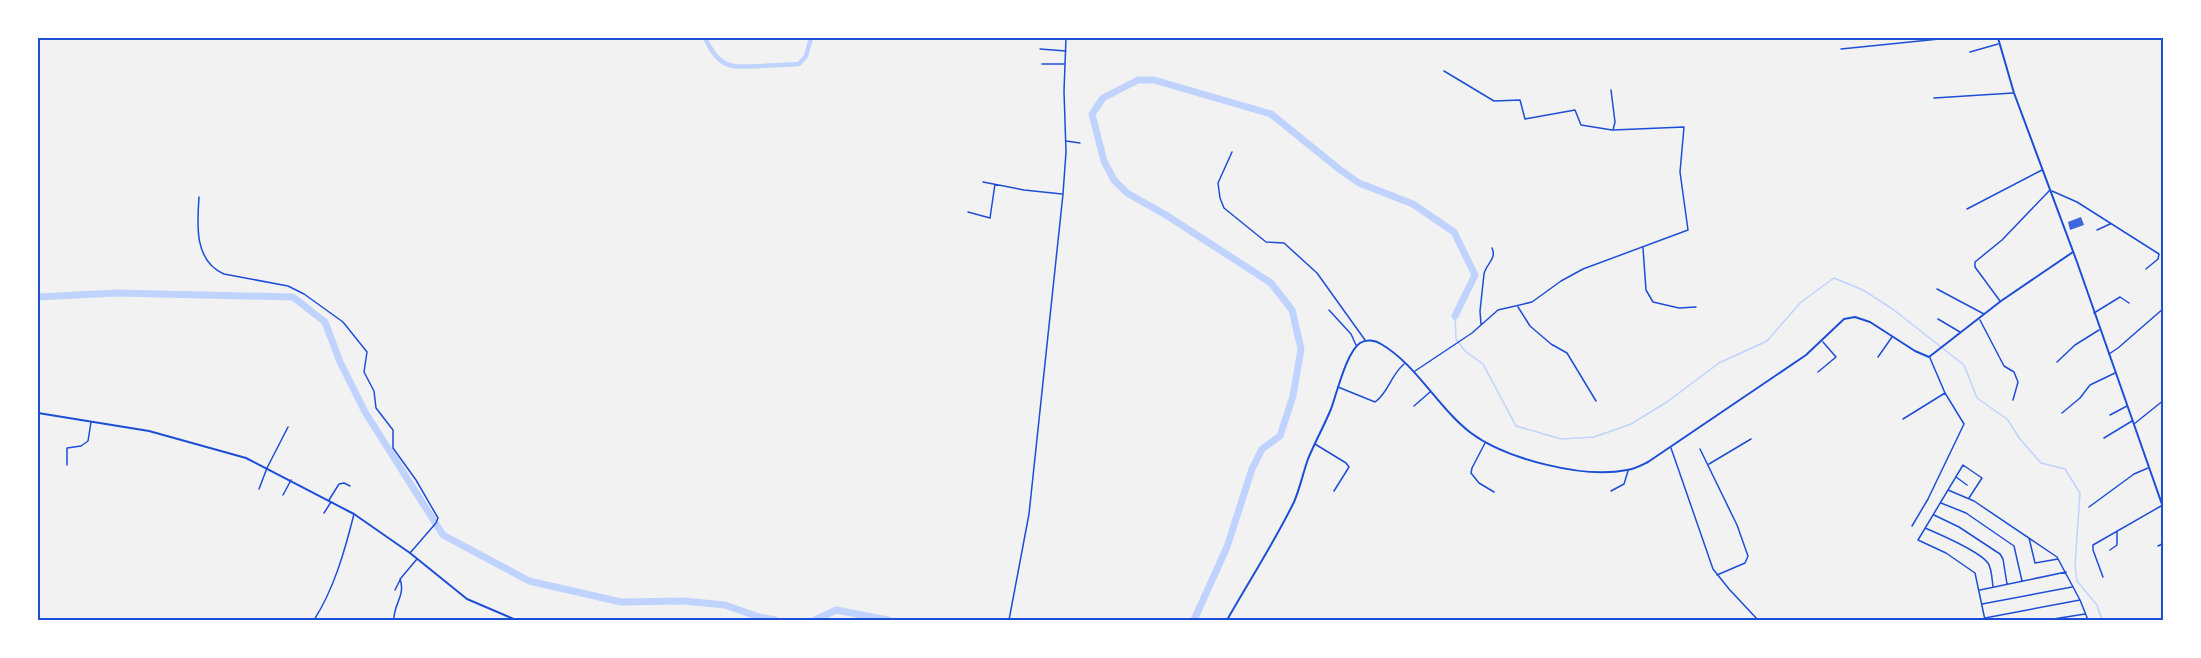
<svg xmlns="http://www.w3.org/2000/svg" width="2201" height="658" font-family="Mulish,sans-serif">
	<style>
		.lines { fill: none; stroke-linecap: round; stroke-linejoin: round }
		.stream { stroke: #bfd3fe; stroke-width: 1.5 }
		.canal { stroke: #bfd3fe; stroke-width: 4.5 }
		.river { stroke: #bfd3fe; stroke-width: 7 }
		.building { fill: #3d67dc }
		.minor { stroke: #1d4ed8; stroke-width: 1.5 }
		.tertiary { stroke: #1d4ed8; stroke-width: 2 }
		.secondary { stroke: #1d4ed8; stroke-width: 2 }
		.neatline { fill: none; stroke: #1d4ed8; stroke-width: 2 }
	</style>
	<rect width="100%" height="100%" fill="#f2f2f2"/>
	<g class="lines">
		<path class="stream" d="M1455,316L1456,339L1465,351L1483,364L1516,426L1561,439L1594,437L1631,424L1667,402L1719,363L1767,341L1801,302L1834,278L1863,290L1894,310L1964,365L1977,398L2007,419L2020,439L2041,463L2065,469L2080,493L2075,565L2077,581L2097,605L2102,620"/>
		<path class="canal" d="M705,38C720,70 731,67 761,66C774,65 787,65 799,64L806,56L811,38"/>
		<path class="river" d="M38,297L116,293L293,297L325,322L340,362L365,412L443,535L529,581L621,602L684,601L725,605L759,617L775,620
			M815,620L836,610L888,620
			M1194,620L1227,547L1252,469L1262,449L1280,436L1293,396L1301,349L1292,310L1271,283L1166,215L1127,193L1114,180L1104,161L1092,114L1103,98L1138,80H1154L1271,114L1339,169L1359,183L1413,204L1454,232L1475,275L1455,316"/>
	</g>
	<path class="building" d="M2081,217L2084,225L2070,230L2068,222Z"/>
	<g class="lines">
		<path class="minor" d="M1040,49L1066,51
			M1841,49L1949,38
			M1970,52L1998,44
			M1042,64H1065
			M1444,71L1494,101L1520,100L1525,119L1575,110L1581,125L1612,130
			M1934,98L2013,93
			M1066,141L1080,143
			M1232,152L1218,183L1220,198L1224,208L1266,242L1284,243L1317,273L1365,340
			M983,182L1024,190L1062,194
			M2052,191L2077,202L2159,254L2158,259L2146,269
			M199,197C197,225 194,261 224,274L288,286L304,294L343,322L367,352L364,372L374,391L376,408L393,430V448L416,480L438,518L436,523L410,553
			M1967,209L2042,170
			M968,212L990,218L995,184
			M2097,230L2110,224
			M1643,248L1646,290L1653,302L1679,308L1696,307
			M1937,289L1984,314
			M2000,301L1975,267V262L2002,240L2050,190
			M1518,307L1530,326L1551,344L1567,353L1596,401
			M1329,310L1351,334L1356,345
			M2094,313L2120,297L2129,303
			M1938,319L1960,332
			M1980,320L2004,366L2014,372L2018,382L2013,400
			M1481,324L1480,311L1484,274C1486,264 1497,259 1492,248
			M2109,354L2118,348L2164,308
			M1878,357L1892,337
			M2057,362L2075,345L2099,330
			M1415,371L1472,333L1498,310L1532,302L1561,281L1583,269L1688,230L1680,172L1684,127L1613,130L1615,122L1611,90
			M1818,372L1836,357L1823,342
			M1338,387L1375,402C1389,392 1390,376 1404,364
			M1414,406L1430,392
			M2062,413L2080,398L2090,385L2115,373
			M2110,415L2127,406
			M1903,419L1945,393
			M2134,424L2164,400
			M2104,438L2132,421
			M1485,443L1472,468L1471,473L1479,483L1494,492
			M1315,444L1346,463L1349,467L1334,491
			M1671,448L1713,569L1729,589L1758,620
			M1700,449L1737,525L1748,556L1745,563L1717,575
			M1709,464L1751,439
			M67,465V448L81,446L88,441L91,422
			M1956,477L1967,485
			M259,489L267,468L288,427
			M1948,490L1974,501L2057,557L2080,600L2088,620
			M1611,491L1624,484L1628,471
			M283,495L291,480
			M1969,498L1982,478L1963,465L1918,540L1946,553L1975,573L1985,620
			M329,500L339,484L344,483L350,486
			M1941,503L1966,513L2014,546L2022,581
			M2089,507L2134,474L2148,468
			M324,513L331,502
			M1934,515L1959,527L2000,554L2003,559L2007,584
			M1912,526L1928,499L1964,424L1945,393L1930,358
			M1925,528C1939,534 1979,551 1988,563C1992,569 1992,580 1993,587
			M2029,538L2035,563L2058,559
			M2158,546L2164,543
			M2110,550L2117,545V532
			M2103,577L2093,550V545L2161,506
			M395,590L401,578L417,559
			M1980,590L2066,572
			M1982,604L2072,587
			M1985,618L2080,600
			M314,620C334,589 345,550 354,514
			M394,620C393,605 406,595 400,579
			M1009,620L1029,514L1063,194L1066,152L1064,91L1066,38
			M2047,620L2085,614"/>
		<path class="tertiary" d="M38,413L149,431L246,458L354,514L410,553L467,599L516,620
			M1227,620C1249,581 1274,543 1294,502C1300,488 1303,473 1308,459C1315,442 1324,426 1331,409C1337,393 1346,353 1360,343C1366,339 1375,340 1381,344C1416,364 1439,409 1471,433C1506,459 1584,479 1627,470C1635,469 1642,465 1648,462L1806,355L1844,319L1855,317L1870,322L1915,351L1929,357L2001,301L2073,252"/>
		<path class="secondary" d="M1998,38L2014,93L2077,262L2164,510"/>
	</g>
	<rect width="2201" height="658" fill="none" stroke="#ffffff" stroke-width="78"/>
	<rect x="39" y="39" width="2123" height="580" class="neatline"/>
</svg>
